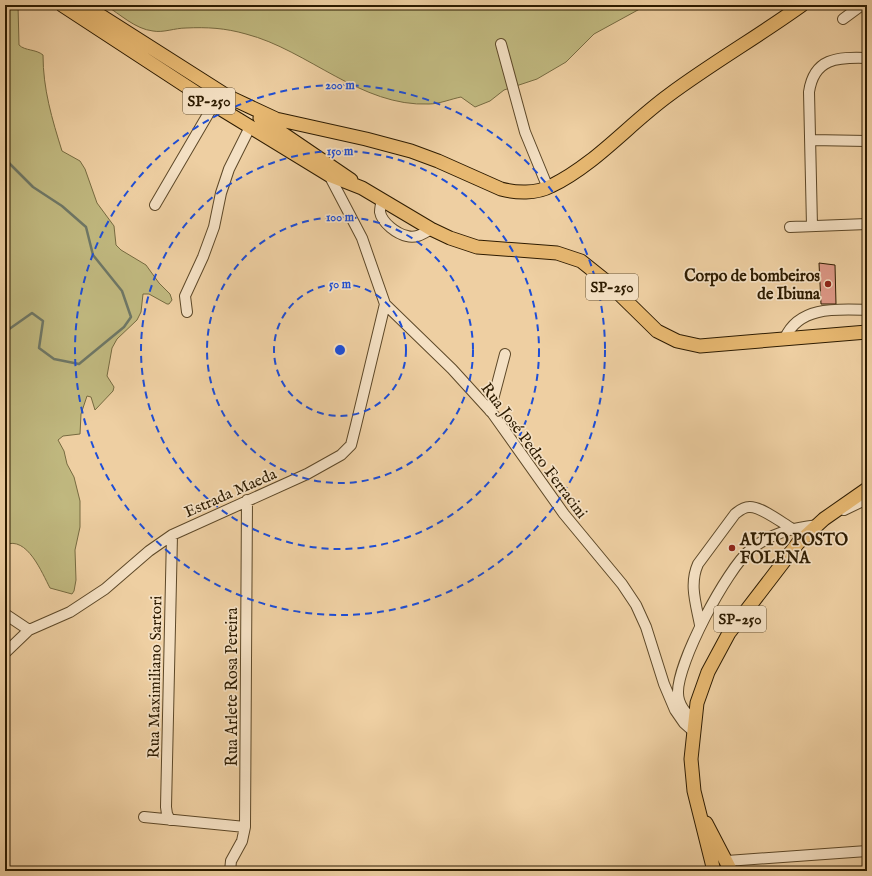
<svg xmlns="http://www.w3.org/2000/svg" width="872" height="876" font-family="'IM FELL English',serif">
	<style>
		.green { fill: #c0b87f; stroke: #766a40 }
		.lines { fill: none; stroke-linecap: round; stroke-linejoin: round }
		.stream { stroke: #6e7766; stroke-width: 2.5 }
		.building { fill: #df9988; stroke: #2d1b00 }
		.minor-casing { stroke: #5d4828; stroke-width: 12 }
		.major-casing { stroke: #2d1b00; stroke-width: 15 }
		.minor { stroke: #f4e0c3; stroke-width: 10 }
		.major { stroke: #e7b871; stroke-width: 13 }
		.ring { fill: none; stroke: #1d4ed8; stroke-width: 2; stroke-dasharray: 7 5 }
		.poi-dot { fill: #8f2418; stroke: #f4e0c3; stroke-width: 1.5 }
		.labels { text-anchor: middle; stroke-width: 3.5; stroke-linejoin: round; paint-order: stroke }
		.shield { fill: #f4e0c3; stroke: #69563a; stroke-width: 1 }
		.shield-label { font-size: 15px; font-weight: bold; fill: #2d1b00 }
		.poi-label { font-size: 16px; font-weight: bold; fill: #2d1b00; stroke: #f4e0c3; text-anchor: end }
		.street-label { font-size: 16px; fill: #2d1b00; stroke: #f4e0c3 }
		.centre { fill: #1d4ed8; stroke: #f4e0c3; stroke-width: 2 }
		.ring-label { font-size: 12px; text-anchor: middle; font-weight: bold; fill: #1d4ed8; stroke: #f4e0c3; stroke-width: 3.5; stroke-linejoin: round; paint-order: stroke }
	</style>
	<rect width="100%" height="100%" fill="#eecfa2"/>
	<filter id="stains"><feTurbulence type="fractalNoise" baseFrequency=".005" numOctaves="4"/><feColorMatrix values="0 0 0 0 .2 0 0 0 0 .09 0 0 0 0 .02 0 0 0 .5 -.17"/></filter>
	<radialGradient id="worn" r=".72"><stop offset=".6" stop-color="#630" stop-opacity="0"/><stop offset="1" stop-color="#630" stop-opacity=".3"/></radialGradient>
	<path class="green" d="M5,5H18L19,45C25,51 36,49 43,55C43,89 52,119 62,151L80,161L85,169L97,203L114,226L116,245L121,250L146,265L159,283L170,294L172,300L169,304H167L149,294H143L141,312L137,320L117,339L112,348L107,376L114,387L113,391L95,410L91,397L87,396L81,414L80,434L63,436L58,440L64,451L67,464L74,477L80,501V527L75,550L76,580L74,591L72,594L50,588C42,573 27,535 5,545Z
		M105,5H647L594,34L566,62L537,79L504,90L490,101L475,107L461,97C451,99 439,104 429,104C361,107 308,50 246,34C225,28 207,27 186,28C175,28 163,33 153,31C135,29 120,14 105,5Z"/>
	<g class="lines">
		<path class="stream" d="M5,159L33,187L62,206L86,227L93,255L122,291L131,317L124,327L79,364L54,359L39,348L43,321L32,313L5,332"/>
	</g>
	<path class="building" d="M819,263L835,265L836,304H821Z"/>
	<g class="lines">
		<defs>
			<path id="minor" d="M843,19L862,5
				M501,44L525,132L548,188
				M811,140L867,141
				M329,175L362,238L385,304L452,369L493,414L564,514L622,584L636,605L646,627L664,684L675,710L684,723L693,731
				M382,200C381,204 380,208 380,212C382,223 397,234 407,236C416,239 424,233 431,229
				M155,205L214,104
				M812,226L809,92C814,58 837,57 867,58
				M790,227L867,224
				M187,312L185,296L203,257L214,227L221,193L229,169L250,127
				M785,338C799,306 837,309 867,310
				M490,411L505,354
				M844,510L867,499
				M5,614L29,630
				M700,625C696,604 689,584 698,564L735,514C739,511 743,507 749,507C760,506 781,522 791,528
				M5,653L29,630L70,612L105,589L149,551L172,535L307,474L341,455L351,445L356,425L385,304
				M694,721C686,713 678,705 678,693C677,663 727,569 750,550C771,533 792,528 818,525
				M144,817L245,827
				M170,820L167,814L166,807L172,535
				M727,861L867,851
				M230,871L231,861L242,841L245,827L247,500"/>
			<path id="major" d="M62,5L221,109L329,175L362,188L431,229L450,238L477,247L557,253L581,261L606,281L657,331L677,341L700,346L867,332
				M84,5L235,101
				M229,97L276,119L366,139L411,151L438,161L501,189C516,193 536,194 551,186C596,164 629,124 669,95C712,63 759,36 802,5
				M260,118L351,180
				M706,823L731,871
				M714,871L694,791L691,759L697,703L708,672L729,633L798,543L824,519L867,489"/>
		</defs>
		<use href="#minor" class="minor-casing"/>
		<use href="#major" class="major-casing"/>
		<use href="#minor" class="minor"/>
		<use href="#major" class="major"/>
	</g>
	<g class="ring">
		<circle cx="340" cy="350" r="66"/>
		<circle cx="340" cy="350" r="133"/>
		<circle cx="340" cy="350" r="199"/>
		<circle cx="340" cy="350" r="265"/>
	</g>
	<g class="poi-dot">
		<circle cx="828" cy="284" r="4"/>
		<circle cx="732" cy="548" r="4"/>
	</g>
	<g class="labels">
		<g class="shield">
			<rect x="183" y="88" width="52" height="26" rx="3"/>
			<rect x="586" y="274" width="52" height="26" rx="3"/>
			<rect x="714" y="606" width="52" height="26" rx="3"/>
		</g>
		<g class="shield-label">
			<text x="209" y="106">SP-250</text>
			<text x="612" y="292">SP-250</text>
			<text x="740" y="624">SP-250</text>
		</g>
		<g class="poi-label">
			<text x="820" y="281">Corpo de bombeiros<tspan x="820" dy="18">de Ibiuna</tspan></text>
			<text x="740" y="545" text-anchor="start">AUTO POSTO<tspan x="740" dy="18">FOLENA</tspan></text>
		</g>
		<g class="street-label">
			<text transform="translate(535 450) rotate(53)" y="6">Rua José Pedro Ferracini</text>
			<text transform="translate(230 492) rotate(-24)" y="6">Estrada Maeda</text>
			<text transform="translate(154 677) rotate(-89)" y="6">Rua Maximiliano Sartori</text>
			<text transform="translate(231 687) rotate(-90)" y="6">Rua Arlete Rosa Pereira</text>
		</g>
	</g>
	<circle cx="340" cy="350" r="6" class="centre"/>
	<g class="ring-label">
		<text x="340" y="89">200 m</text>
		<text x="340" y="155">150 m</text>
		<text x="340" y="221">100 m</text>
		<text x="340" y="288">50 m</text>
	</g>
	<rect width="872" height="876" fill="none" stroke="#eecfa2" stroke-width="20"/>
	<rect x="6" y="6" width="860" height="864" fill="none" stroke="#2d1b00" stroke-width="2"/>
	<rect x="10" y="10" width="852" height="856" fill="none" stroke="#2d1b00"/>
	<rect width="100%" height="100%" filter="url(#stains)"/>
	<rect width="100%" height="100%" fill="url(#worn)"/>
</svg>
